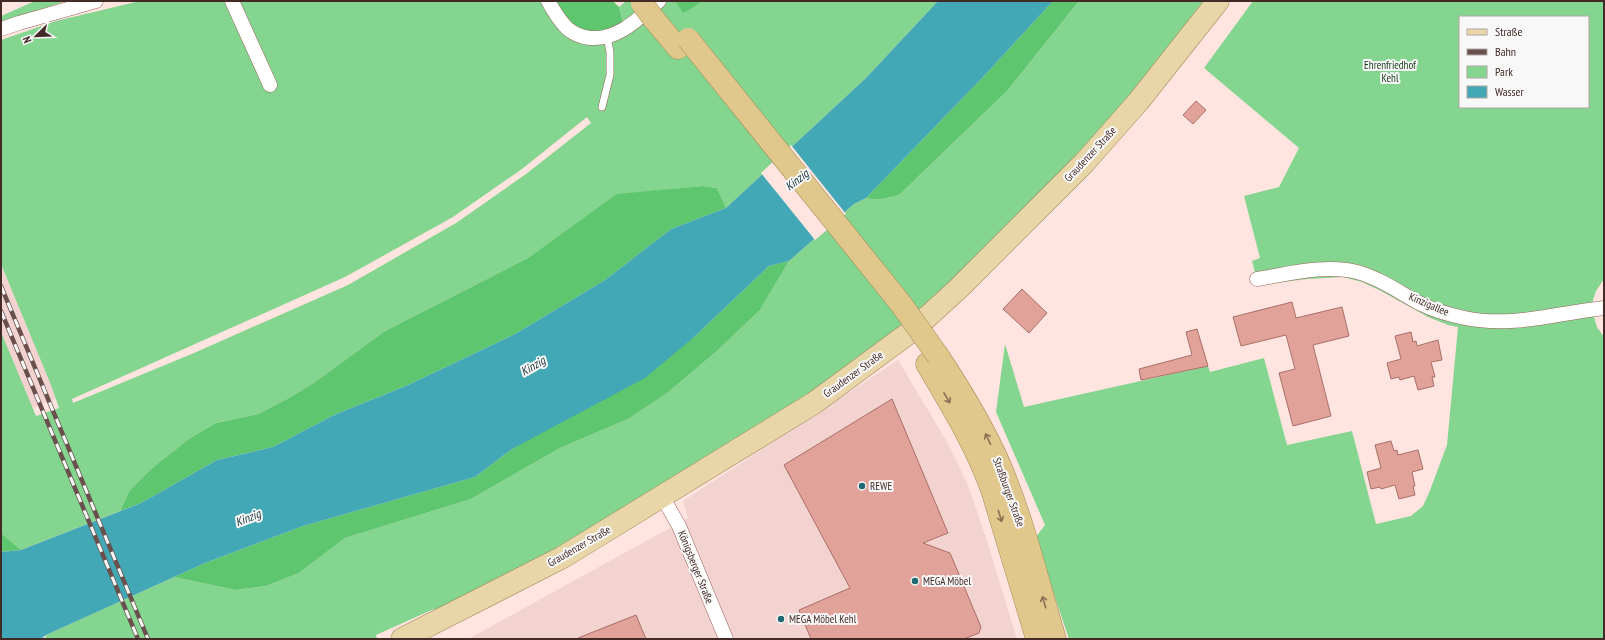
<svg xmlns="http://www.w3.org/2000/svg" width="1605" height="640" font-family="'PT Sans Narrow',sans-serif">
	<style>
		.built { fill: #f2d3cf }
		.green { fill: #84d58f; fill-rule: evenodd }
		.forest { fill: #5dc66f }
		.water { fill: #43a8b5 }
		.pier { fill: #ffe4e0 }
		.building { fill: #e1a29a; stroke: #a96f67 }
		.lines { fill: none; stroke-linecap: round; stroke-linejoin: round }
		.service-casing { stroke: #9b615a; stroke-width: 8 }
		.minor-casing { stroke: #9b615a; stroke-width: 15 }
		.primary-casing { stroke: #a48856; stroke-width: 23 }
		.trunk-casing { stroke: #a48856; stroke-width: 23 }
		.service { stroke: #fff; stroke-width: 7 }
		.minor { stroke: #fff; stroke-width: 14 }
		.primary { stroke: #e8d6a9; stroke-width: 22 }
		.trunk { stroke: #e0c88c; stroke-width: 22 }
		.rail-casing { stroke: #6a504d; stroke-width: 4.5 }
		.rail { stroke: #f8f8f8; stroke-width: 3; stroke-dasharray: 9; stroke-linecap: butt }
		.trunk-bridge-casing { stroke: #a48856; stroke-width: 23; stroke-linecap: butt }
		.trunk-bridge { stroke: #e0c88c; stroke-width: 22 }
		.oneway { stroke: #8a7154 }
		.poi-dot { fill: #1f6973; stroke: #f8f8f8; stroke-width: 1.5 }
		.labels { text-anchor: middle; stroke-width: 4; stroke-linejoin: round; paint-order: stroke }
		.park-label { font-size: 11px; fill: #0f3917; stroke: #f8f8f8 }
		.street-label { font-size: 11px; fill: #432a27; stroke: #f8f8f8 }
		.poi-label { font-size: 11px; fill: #432a27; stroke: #f8f8f8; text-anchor: start }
		.water-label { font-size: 12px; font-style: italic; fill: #153439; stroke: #f8f8f8 }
	</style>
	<rect width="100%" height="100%" fill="#ffe4e0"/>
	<path class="built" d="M1,264L56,397L55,399L32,408L1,332Z
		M898,360L946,440L968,485L986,538L1017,639H468L688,518L683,501Z"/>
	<path class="green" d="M35,1H66L1,23V16Z
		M140,1H541L557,28L568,20L623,23L619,7L626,1H675L683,12L691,9L703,1H938L866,78L726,208L717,188L703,186L617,195L528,258L385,331L315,382L289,398L258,414L216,423L190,438L151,469L130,490L120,511L21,550L1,533V332L36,416L59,408L51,385L1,264V40L56,21ZM587,117L591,123L526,174L456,223L348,285L194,353L73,403L72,399L345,277L453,217L522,169Z
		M1079,1H1205L1104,126L937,299L810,394L612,520L441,613L434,609L376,635L377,639H45L46,635L174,577L235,590L266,586L299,573L345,538L471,499L560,448L628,419L666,394L718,350L760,310L789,261L854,204L866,198C878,201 887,198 899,195L1007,91Z
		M1253,1H1604V279L1596,291L1593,300L1594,317L1597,327L1604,337V639H1069L1035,538L1045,525L996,412L1005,344L1024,407L1208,366L1210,372L1264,358L1287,445L1352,431L1376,524L1411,516L1423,506L1429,493L1447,445L1458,327L1448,325L1428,317L1381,291L1362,282L1343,277L1308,279L1258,285L1252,261L1260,258L1244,196L1279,187L1299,148L1204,68ZM1460,17H1588V107H1460Z"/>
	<path class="forest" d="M556,1H613L619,7L623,23C586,39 577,34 556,1Z
		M675,1H703L691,9L683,13Z
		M1053,1H1079L1007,91L899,195C887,198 878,201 866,198L985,75Z
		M703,186L717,188L726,208L671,229L605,280L515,334L408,385L334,415L273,447L217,460L141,503L120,511L130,490L151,469L190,438L216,423L258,414L289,398L315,382L385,331L528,258L617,194Z
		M789,261L760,310L718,350L666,394L628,419L560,448L471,499L345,538L299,573L266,586L235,590L174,577L205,563L303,526L475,477L512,449L693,338L769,266Z
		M1,533L21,550L1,552Z"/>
	<path class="water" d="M938,1H1053L985,75L866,198L854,204L789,261L769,266L693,338L645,378L512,449L475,477L303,526L205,563L46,635L41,639H1V552L21,550L141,503L217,460L273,447L334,415L408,385L515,334L605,280L671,229L726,208L866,78Z"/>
	<path class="pier" d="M791,145L846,214L815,240L761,173Z"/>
	<path class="building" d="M1196,101L1206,110L1193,124L1183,115Z
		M1022,289L1047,313L1029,333L1003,309Z
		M1292,302L1296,318L1342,307L1349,336L1313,345L1331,416L1293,426L1279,373L1295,369L1286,335L1241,346L1233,317Z
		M1197,329L1208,366L1141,380L1139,369L1192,355L1186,332Z
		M1411,332L1413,342L1416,341L1417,346L1438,340L1442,360L1431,362L1435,377H1432L1434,386L1418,390L1414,376L1400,380L1399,377L1391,379L1387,363L1401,359L1395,336Z
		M892,399L948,533L923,543L950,553L981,627L979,633L964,639H811L799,610L850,588L784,465Z
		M1391,441L1394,451L1397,450L1398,455L1418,450L1423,469L1412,472L1415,486H1413L1415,495L1399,499L1395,485L1381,489L1380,487L1371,489L1367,472L1381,468L1375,445Z
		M636,615L646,639H578V638Z"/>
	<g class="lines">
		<defs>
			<path id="service" d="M602,107L610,75V52L607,37"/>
			<path id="minor" d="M232,1L270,85
				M548,1C554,11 559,21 568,29C574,34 582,37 590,38C619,40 639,18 659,1
				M1,29L19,23L96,1
				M1257,279C1289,274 1325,264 1357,272C1379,278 1399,292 1419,303C1433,310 1450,315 1465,318C1512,328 1557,313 1604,308
				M662,496L679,526L726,639"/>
			<path id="primary" d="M402,639L563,557L814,403L913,330L959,288L1084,163L1138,102L1218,1"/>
			<path id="trunk" d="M653,18L678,48
				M938,356C962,392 984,428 1001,468C1024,523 1038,582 1055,639
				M927,364C951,405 976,445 992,490L1037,639"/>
		</defs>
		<use href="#service" class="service-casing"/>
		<use href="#minor" class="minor-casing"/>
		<use href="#primary" class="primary-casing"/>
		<use href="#trunk" class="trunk-casing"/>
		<use href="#service" class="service"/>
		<use href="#minor" class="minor"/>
		<use href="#primary" class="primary"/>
		<use href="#trunk" class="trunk"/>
		<defs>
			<path id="rail" d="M1,286L148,639
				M1,311L138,639"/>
		</defs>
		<use href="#rail" class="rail-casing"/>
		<use href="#rail" class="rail"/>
		<defs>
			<path id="trunk-bridge" d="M642,3L653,18
				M688,39L901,304L938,356"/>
		</defs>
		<use href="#trunk-bridge" class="trunk-bridge-casing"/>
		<use href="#trunk-bridge" class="trunk-bridge"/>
	</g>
	<defs><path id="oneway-shaft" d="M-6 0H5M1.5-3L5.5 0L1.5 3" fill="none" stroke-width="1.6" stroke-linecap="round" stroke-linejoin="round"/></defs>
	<g class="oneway">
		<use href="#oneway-shaft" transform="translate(947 398) rotate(60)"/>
		<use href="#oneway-shaft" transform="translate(988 439) rotate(-116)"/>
		<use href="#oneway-shaft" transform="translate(1000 516) rotate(73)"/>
		<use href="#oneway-shaft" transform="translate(1044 602) rotate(-106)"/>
	</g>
	<g class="poi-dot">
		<circle cx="862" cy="486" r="4"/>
		<circle cx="915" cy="581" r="4"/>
		<circle cx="781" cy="619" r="4"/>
	</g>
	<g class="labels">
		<g class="park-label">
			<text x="1390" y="69">Ehrenfriedhof<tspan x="1390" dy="13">Kehl</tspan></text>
		</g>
		<g class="street-label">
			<text transform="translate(1090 154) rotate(-47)" y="4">Graudenzer Straße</text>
			<text transform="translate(1429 304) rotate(23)" y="4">Kinzigallee</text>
			<text transform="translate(853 374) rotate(-36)" y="4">Graudenzer Straße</text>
			<text transform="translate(1009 492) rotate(70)" y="4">Straßburger Straße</text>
			<text transform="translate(579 546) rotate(-30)" y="4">Graudenzer Straße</text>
			<text transform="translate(696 567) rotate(68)" y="4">Königsberger Straße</text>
		</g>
		<g class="poi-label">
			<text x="870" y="490">REWE</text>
			<text x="923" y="585">MEGA Möbel</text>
			<text x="789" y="623">MEGA Möbel Kehl</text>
		</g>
		<g class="water-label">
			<text transform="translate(797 180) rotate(-38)" y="4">Kinzig</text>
			<text transform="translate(533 366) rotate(-30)" y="4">Kinzig</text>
			<text transform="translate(248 518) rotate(-22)" y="4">Kinzig</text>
		</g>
	</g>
	<rect width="1605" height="640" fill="none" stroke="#432a27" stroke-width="4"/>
	<rect x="1459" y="16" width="130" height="92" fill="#f8f8f8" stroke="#b0a6a4"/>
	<rect x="1467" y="29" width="20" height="6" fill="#e8d6a9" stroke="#b0a6a4"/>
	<text x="1495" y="36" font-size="12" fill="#432a27">Straße</text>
	<rect x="1467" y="49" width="20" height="6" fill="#6a504d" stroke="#b0a6a4"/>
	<text x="1495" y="56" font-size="12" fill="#432a27">Bahn</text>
	<rect x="1467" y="66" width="20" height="12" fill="#84d58f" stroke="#b0a6a4"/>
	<text x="1495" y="76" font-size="12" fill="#432a27">Park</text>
	<rect x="1467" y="86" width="20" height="12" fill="#43a8b5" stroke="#b0a6a4"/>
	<text x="1495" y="96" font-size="12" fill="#432a27">Wasser</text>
	<g transform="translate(36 36) rotate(247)" stroke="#f8f8f8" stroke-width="3" paint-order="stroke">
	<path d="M0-3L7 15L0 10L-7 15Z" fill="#432a27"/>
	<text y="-6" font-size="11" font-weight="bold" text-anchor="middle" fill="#432a27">N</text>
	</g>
</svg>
